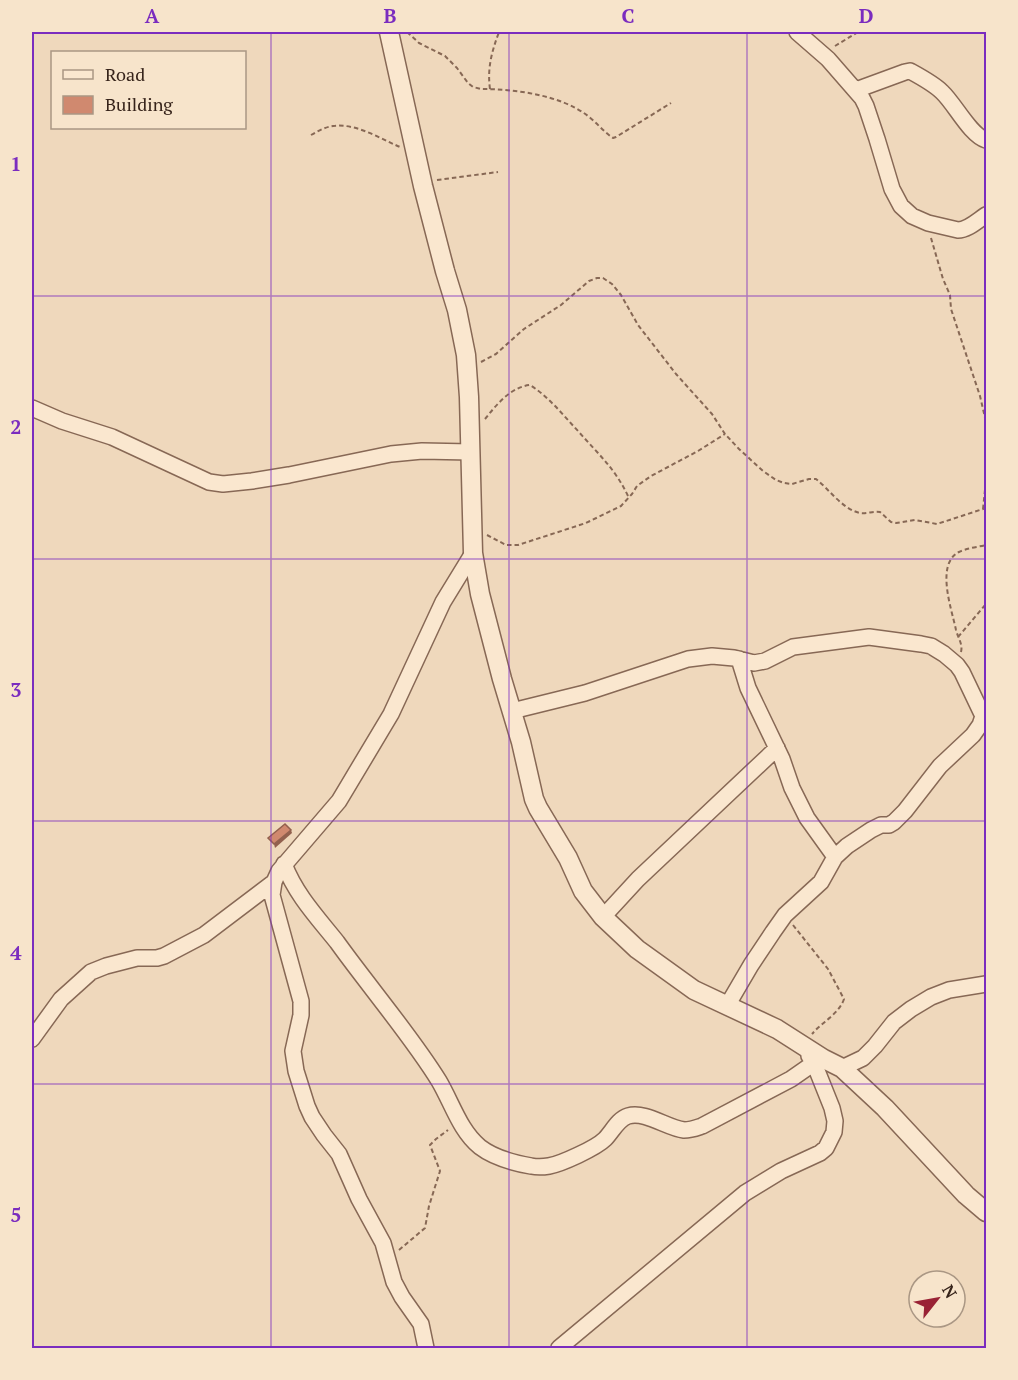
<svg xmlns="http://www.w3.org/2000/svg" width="1018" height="1380" font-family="'PT Serif',serif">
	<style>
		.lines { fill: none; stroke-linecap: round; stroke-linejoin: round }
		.minor-casing { stroke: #876855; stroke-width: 18 }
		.tertiary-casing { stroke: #876855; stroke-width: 21 }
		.path { stroke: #876855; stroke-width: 2; stroke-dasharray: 4.5 3; stroke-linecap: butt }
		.minor { stroke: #fae7cf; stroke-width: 15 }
		.tertiary { stroke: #fae7cf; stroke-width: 18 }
		.shaded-wall { fill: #92604e }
		.building { fill: #d0896f; stroke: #92604e; stroke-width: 1.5 }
		.grid { fill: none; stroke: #7b2cbf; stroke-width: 1.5; stroke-opacity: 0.55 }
		.neatline { fill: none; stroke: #7b2cbf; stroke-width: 2 }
		.grid-label { font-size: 20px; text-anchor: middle; font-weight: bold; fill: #7b2cbf }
	</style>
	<rect width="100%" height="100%" fill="#efd8bc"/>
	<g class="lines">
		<defs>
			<path id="minor" d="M797,32L828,59L862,98L866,106L877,139L892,189L901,206L912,216L928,223L958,230C968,230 978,220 986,215
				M856,90L905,72L910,71C921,77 934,84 942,92C955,104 970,135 986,140
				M32,408L62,421L112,437L209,482L223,484L252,481L289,475L391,454L422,451L471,452
				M739,659L748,688L782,759L792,788L807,818L835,857
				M512,711L585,693L688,659L712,656L734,658L754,663L765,661L793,647L869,637L921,644L931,646L944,654L957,665L962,672L983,716L980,725L973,735L940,766L905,811L894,822L889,825H881L871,830L847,846L835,857L821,882L785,915L773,932L751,965L727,1006
				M284,864C296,895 317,917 337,942C347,956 357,969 367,982C392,1015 418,1047 439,1081C452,1103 460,1131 480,1147C493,1157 514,1163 531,1166C536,1167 543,1167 549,1166C561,1164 596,1148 605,1139C612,1132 618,1119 628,1116C646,1111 667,1128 684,1130C691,1130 696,1128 702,1126L791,1079L814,1063
				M603,917L638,879L777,748
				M32,1039L61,999L91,972L106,966L137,958H157L164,956L204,935L274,882
				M842,1068L863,1058L875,1046L894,1022L911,1009L931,997L949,990L986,984
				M426,1348L421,1324L402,1297L394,1282L383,1243L359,1199L339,1154L324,1135L312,1117L307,1106L296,1071L293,1051L301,1015V1001L272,895L274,882L279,871L339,801L391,714L443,602L473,553
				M559,1348L745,1193L781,1171L820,1153L826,1148L834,1132L835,1121L832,1108L814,1063L809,1056"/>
			<path id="tertiary" d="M389,32L423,186L445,271L457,310L466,355L469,397L473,553L480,594L502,679L521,742L534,799L538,808L568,858L583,891L603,917L637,949L694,990L777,1029L824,1059L842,1068L885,1108L966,1195L986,1212"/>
		</defs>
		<use href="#minor" class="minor-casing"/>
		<use href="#tertiary" class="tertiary-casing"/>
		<path class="path" d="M407,32L419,43L445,56L457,68L468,83L473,87L481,89C515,89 561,95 588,116C597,123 604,132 613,138L616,137L671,103
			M835,46L858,32
			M490,89C487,68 492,51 499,32
			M311,135C318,131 325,127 333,126C356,123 379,138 400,147
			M437,180L498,172
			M931,238L943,279L950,295L951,309L980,396L986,422
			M481,362L496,354L524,329L561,305L589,281L597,278H603L612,284L621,295L638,325L676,374L712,414L725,434L739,449L763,471L776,480L784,483L792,484L809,479H816C829,489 842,509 860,513C867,514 873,511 880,512L891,522L896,523L915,520L937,524L986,508
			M485,419C497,404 511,387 530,385C549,397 563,415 578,431C599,455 615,468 629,498
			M983,509L986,480
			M487,535L506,545H518L586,523L621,506L632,494L637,486L651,476L698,451L725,434
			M958,637L986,604
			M961,652C963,644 958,638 956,630C952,610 935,564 959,552C967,548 978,547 986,545
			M793,925L828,969L844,999C839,1014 822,1022 812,1034
			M399,1250L425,1228L429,1206L440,1171L430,1145L436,1139L448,1130"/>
		<use href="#minor" class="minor"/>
		<use href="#tertiary" class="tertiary"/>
	</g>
	<path class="shaded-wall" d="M291,830L292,833L275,848L274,844Z"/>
	<path class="building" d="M285,824L291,830L274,844L268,838Z"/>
	<path class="grid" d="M271,32V1348M509,32V1348M747,32V1348M32,296H986M32,559H986M32,821H986M32,1084H986"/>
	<rect width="1018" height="1380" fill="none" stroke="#f7e4cb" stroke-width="66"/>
	<rect x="51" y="51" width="195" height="78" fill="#f7e4cb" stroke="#aa9784" stroke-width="1.5"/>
	<rect x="63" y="70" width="30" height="9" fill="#fae7cf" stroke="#aa9784" stroke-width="1.5"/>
	<text x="105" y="81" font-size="18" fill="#36231a">Road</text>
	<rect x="63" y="96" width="30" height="18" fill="#d0896f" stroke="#aa9784" stroke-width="1.5"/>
	<text x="105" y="111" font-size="18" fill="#36231a">Building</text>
	<g transform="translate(937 1299) rotate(59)"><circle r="28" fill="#f7e4cb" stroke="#aa9784" stroke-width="1.5"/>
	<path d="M0-4.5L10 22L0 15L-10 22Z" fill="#992235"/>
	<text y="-9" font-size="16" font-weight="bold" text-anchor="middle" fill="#36231a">N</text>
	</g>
	<rect x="33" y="33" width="952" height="1314" class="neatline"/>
	<g class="grid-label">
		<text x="152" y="23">A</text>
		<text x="390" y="23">B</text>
		<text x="628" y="23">C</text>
		<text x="866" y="23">D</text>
		<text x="16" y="171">1</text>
		<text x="16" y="434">2</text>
		<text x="16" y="697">3</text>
		<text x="16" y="960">4</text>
		<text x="16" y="1222">5</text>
	</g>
</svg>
